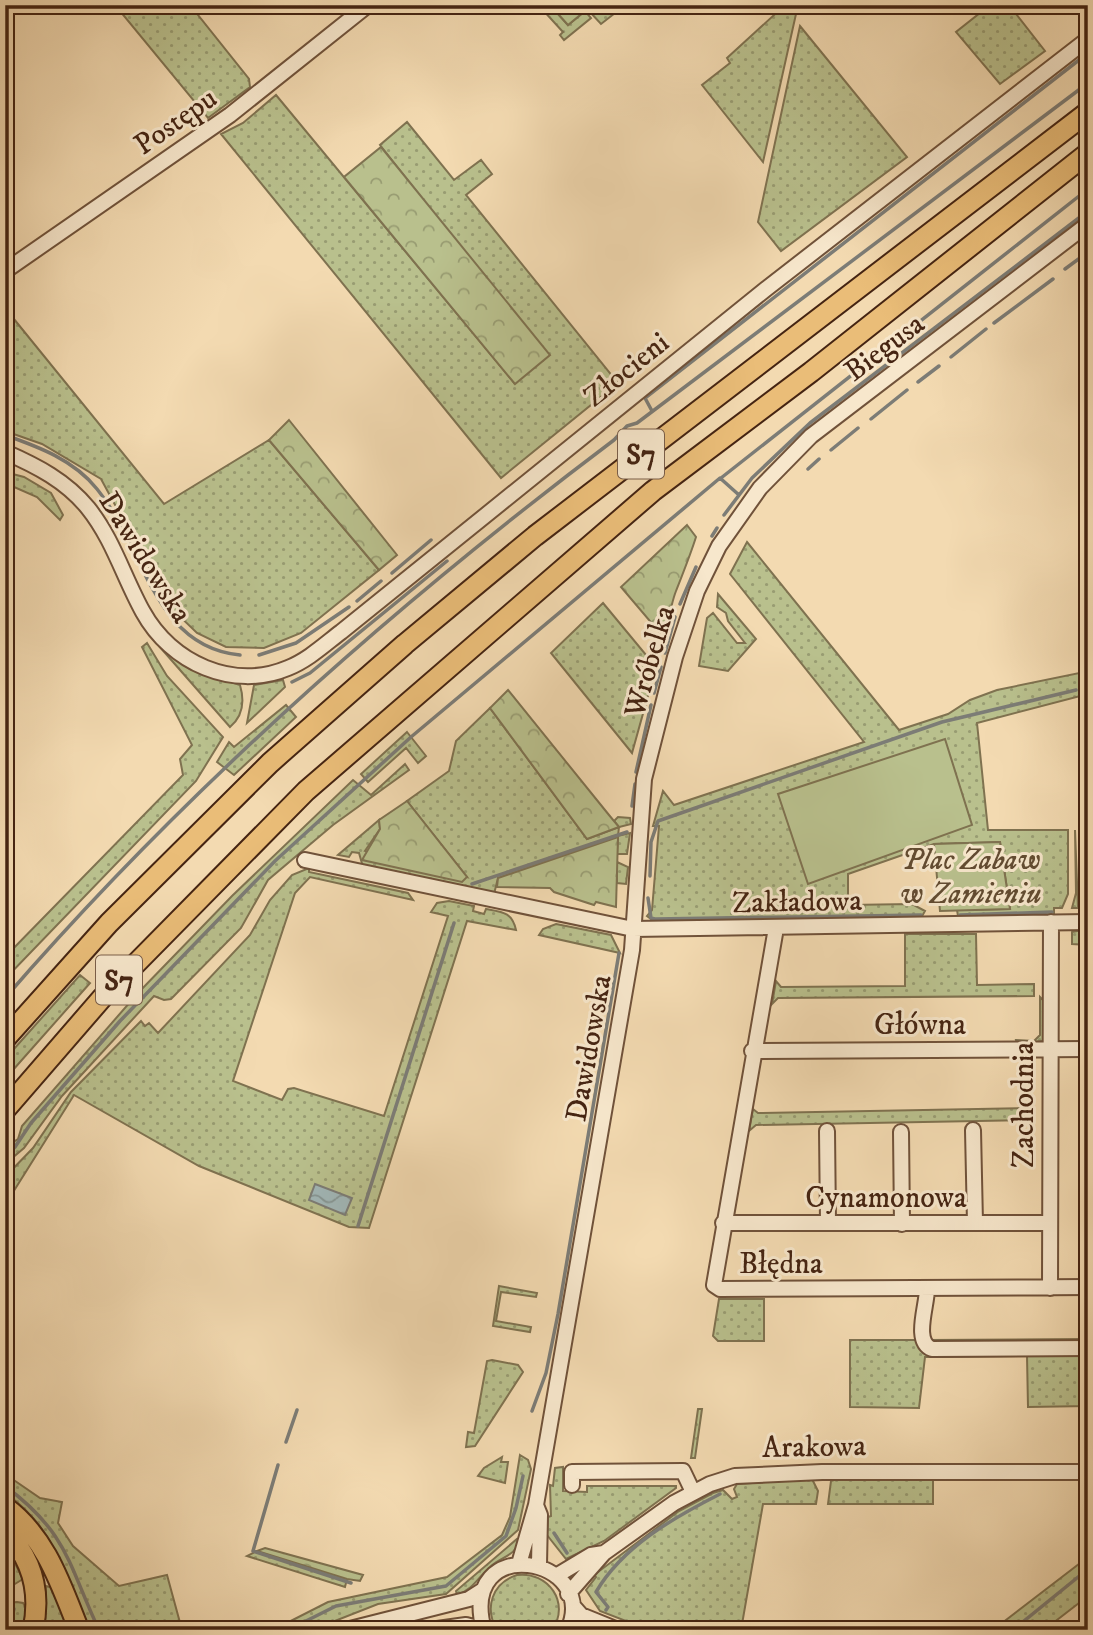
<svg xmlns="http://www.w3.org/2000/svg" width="1093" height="1635" font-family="'IM FELL DW Pica',serif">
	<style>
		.grass { fill: url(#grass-dots); stroke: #7f7250; stroke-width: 2 }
		.forest { fill: url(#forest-crowns); stroke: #7f7250; stroke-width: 2 }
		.park { fill: #b9c08d; stroke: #7f7250; stroke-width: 2 }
		.water { fill: url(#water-waves); stroke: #7c7c76; stroke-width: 2 }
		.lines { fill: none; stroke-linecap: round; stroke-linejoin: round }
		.stream { stroke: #7c7c76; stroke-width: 3.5 }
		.minor-casing { stroke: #70523a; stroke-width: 18 }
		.highway-casing { stroke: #452412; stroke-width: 23 }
		.minor { stroke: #f7e7cc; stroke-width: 14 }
		.highway { stroke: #eabd78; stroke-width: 19 }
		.labels { text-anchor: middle; stroke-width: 6; stroke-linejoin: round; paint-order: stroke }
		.shield { fill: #f7e7cc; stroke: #7a5e4a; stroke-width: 2 }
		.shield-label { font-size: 28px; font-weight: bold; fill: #452412 }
		.street-label { font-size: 30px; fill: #452412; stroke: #f7e7cc }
		.park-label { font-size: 30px; font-style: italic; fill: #624b31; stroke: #f7e7cc }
	</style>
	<defs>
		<pattern id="grass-dots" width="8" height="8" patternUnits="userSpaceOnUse" patternTransform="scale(1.75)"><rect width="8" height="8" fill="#b9c08d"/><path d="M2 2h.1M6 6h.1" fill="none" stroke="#989c72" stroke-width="1.8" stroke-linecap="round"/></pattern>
		<pattern id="forest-crowns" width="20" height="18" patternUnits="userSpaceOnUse" patternTransform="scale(1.75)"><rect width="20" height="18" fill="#b9c08d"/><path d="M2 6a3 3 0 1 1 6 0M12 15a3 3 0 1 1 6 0" fill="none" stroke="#989c72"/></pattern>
		<pattern id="water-waves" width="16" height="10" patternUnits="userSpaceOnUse" patternTransform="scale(1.75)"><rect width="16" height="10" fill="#a1b7b8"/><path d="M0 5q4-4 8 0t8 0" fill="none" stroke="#859594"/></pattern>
	</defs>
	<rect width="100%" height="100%" fill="#f3dab1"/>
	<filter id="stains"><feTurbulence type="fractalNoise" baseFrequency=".00286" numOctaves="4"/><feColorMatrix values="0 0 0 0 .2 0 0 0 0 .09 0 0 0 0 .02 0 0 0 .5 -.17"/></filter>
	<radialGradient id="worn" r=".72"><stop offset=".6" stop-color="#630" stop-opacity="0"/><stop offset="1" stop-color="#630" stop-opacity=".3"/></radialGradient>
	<path class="grass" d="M115,5H190L249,79L250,87L208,118Z
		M550,5L568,25L585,11L591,18L564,40L560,35L563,32L542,9Z
		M599,5H620L619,10L601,24L590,12Z
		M785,5H798L763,162L702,85L730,63L727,58Z
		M990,5H1009L1045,51L1000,84L956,32Z
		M800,26L907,157L781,251L758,222Z
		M276,95L515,384L428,206L380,145L407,122L454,180L481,160L492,174L466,195L618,383L501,478L221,134L243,123Z
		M5,308L164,504L269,440L379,570L301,633L264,648L226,647L197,633L171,608L101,479L42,444L5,431Z
		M5,472L24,477L51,493L63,515L60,520L37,497L5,483Z
		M747,542L899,730L948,714L970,700L997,690L1084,672L1088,677V694L977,723L988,830H1068V894L1062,908H1054V915L958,916L957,910L1010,909L1000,842L934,844L848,874V905L912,904L925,911L921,918L655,922L647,916L652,910L659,826H653L663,791L674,805L864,742L730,574Z
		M718,594L756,639L728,671L699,666L707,618L713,613L737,643H745L728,621L726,613L717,607Z
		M603,603L656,667L632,753L551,653Z
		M147,643L167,676L223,737L196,781L5,979V957L183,775L180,759L192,745L142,647Z
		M159,646L190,669L240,685C245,702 243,716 230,727Z
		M283,680L285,687L247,723L254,685Z
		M286,705L296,717L234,775L217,762L229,742L234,747Z
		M490,708L587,839L619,827L614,821L618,817L630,818L631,824L619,827L618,836L630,833L627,854H617L618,837L498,878L494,894L363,867L359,853L352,852L349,857L338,855L379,820L380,829L365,851L467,877L407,801L449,771L456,741Z
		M407,732L426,756L418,763L406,748L368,782L361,774Z
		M405,764L409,770L333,825L268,880L241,928L171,999L164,1000L154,996L62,1096L24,1148L5,1164V1147L18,1139L22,1126L138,993L232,896L353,780L371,795Z
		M1075,830L1078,908H1072L1076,893Z
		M617,862L628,867L626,884L617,883Z
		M309,868V872L408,893L413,900L310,877L295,893L233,1081L282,1100L288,1089L294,1088L384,1116L448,916L431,912L437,903L449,901L474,906L473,911L484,914L486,909C503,912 512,912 516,930L467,921L369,1228L349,1227L199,1166L74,1095L5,1205V1177L33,1148L71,1092L141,1021L145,1026L149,1023L158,1033L250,935L270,900L292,875Z
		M556,924L611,935L620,953L539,935L543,929Z
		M1088,929V945L1072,944V932Z
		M905,934H976L977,985L1034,984V996L778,998L772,1004L776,981L781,987L905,986Z
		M80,975L90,983L5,1079V1059Z
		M1040,997L1044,1001L1043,1041L1017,1044L1016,1040L1034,1041L1040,1035Z
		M1034,1108V1120L756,1125L749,1131L753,1109L758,1113Z
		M499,1286L537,1293L536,1297L501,1292L496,1321L531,1327L530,1332L493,1326Z
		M719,1299H764V1341H718L713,1336Z
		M1084,1339V1344L946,1346L927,1340Z
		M850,1340H917L921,1345L1088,1351V1406L1028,1407L1027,1356L925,1357L919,1408L850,1407Z
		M492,1360L518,1365L523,1372L475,1446L466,1447L468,1432L474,1433L487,1361Z
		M698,1409H702L695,1458H691Z
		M520,1455L528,1460L531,1469L518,1530L446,1594L378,1604L312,1630H273L328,1602L447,1577L502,1535L510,1517Z
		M502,1457L501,1462H508L505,1483L478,1476L484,1468Z
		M563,1467V1491L587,1492V1486H676V1488L604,1541L566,1559L547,1535L548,1517L551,1516L550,1485L553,1486L555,1468Z
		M5,1474L40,1498L62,1502L58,1523L73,1546L119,1586L167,1575L182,1630H91C62,1578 59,1530 5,1493Z
		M840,1478L933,1479V1504H828L831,1481Z
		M812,1479L818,1491L816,1504H763L741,1630H649L600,1611L586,1590L596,1577L594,1575L679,1511L713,1493L723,1490L732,1499L737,1497L734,1489L737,1484Z
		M517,1539L520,1540C515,1556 503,1556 491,1566C478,1577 474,1589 457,1595L456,1591Z
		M5,1544L23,1579L5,1590Z
		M257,1551L347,1579L345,1587L247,1556Z
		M1088,1557V1596L1044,1630H993Z
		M517,1575C548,1571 571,1603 552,1630H497C484,1608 492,1583 517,1575Z
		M46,1586L53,1588L70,1630H44Z
		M17,1602L23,1603L28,1611L25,1630H5L6,1603Z"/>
	<path class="forest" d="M550,5H580L585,11L568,25Z
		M381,147L550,355L515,384L344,177Z
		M289,420L397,555L379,570L269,440Z
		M687,525L696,537C690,556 683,573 676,591C670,606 671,620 660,633L621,587Z
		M508,690L609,815L619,827L587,839L490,708Z
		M407,801L467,877L462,882L362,860L380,829L379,820Z
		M618,837L616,907L596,902L594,905L554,892L550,888L497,887L498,878Z
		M265,1548L363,1575L360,1581L347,1579L257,1551Z"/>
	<path class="park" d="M945,739L972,825L808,884L778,794Z
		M1000,842L1010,909L940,911L934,844Z"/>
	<path class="water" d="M315,1184L352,1198L345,1215L309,1200Z"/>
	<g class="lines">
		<path class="stream" d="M1065,269L1088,252
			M994,323L1053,279
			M951,357L986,329
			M918,382L939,366
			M652,411L645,398L1088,53
			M871,419L907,390
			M5,435C39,447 74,460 97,489C144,546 153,647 240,655
			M831,450L858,428
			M808,469L819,459
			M721,478L1088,189
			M724,515L752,478L810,423L1088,211
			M712,536L717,528
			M392,573L431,540
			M357,601L381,581
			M680,604L696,567
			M665,653L675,617
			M259,655L296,643L349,607
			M292,682L310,673L447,561
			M1084,686L1088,685
			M654,693L661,667
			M636,772L651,705
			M632,806L635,784
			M650,876L651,842L658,821L942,722L1076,690
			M472,884L627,832
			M648,898L651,918L655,919L921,915
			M960,915L1052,912
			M5,998C185,790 395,605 614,440L627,426L637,423L1088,83
			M5,1154L15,1147L31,1123L120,1021L275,861L411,737L720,478L739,495
			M358,1226L454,923
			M532,1411L546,1373L558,1314L619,953
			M286,1442L297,1410
			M278,1465L253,1551L351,1583
			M5,1486C68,1533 68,1564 99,1630
			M554,1533L567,1553
			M5,1564L11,1579
			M606,1610L608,1607L596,1592C623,1546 673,1518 720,1494
			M8,1630L14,1609
			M288,1630L336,1606L446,1586L506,1536L516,1508L523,1476
			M1013,1630L1088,1569"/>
		<defs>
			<path id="minor" d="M5,271L230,115L368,5
				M5,452C37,466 66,481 88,508C113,539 124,578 143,612C171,663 233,691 288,668C308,660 324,645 341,632L766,289L1088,39
				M305,860L633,929L1088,922
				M776,928L714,1285L720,1289L1088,1287
				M752,1051L1088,1049
				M973,1130L975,1223
				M827,1131L828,1223
				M901,1132L902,1224
				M723,1223H1050
				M1050,1288L1051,922
				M927,1289C927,1306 913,1342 932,1349L1088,1348
				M572,1485V1472L683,1471L693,1492
				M536,1505L540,1515L539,1565
				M519,1564L536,1505L632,950L644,779L675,657L697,591L719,546L760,488L811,436L1088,224
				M556,1576L591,1555L604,1553
				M568,1594L604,1553L674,1503L710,1484L735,1476L822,1472H1088
				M573,1606L581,1615L618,1630
				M346,1630L469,1599L483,1590
				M430,1630L466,1625L484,1630
				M484,1630C457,1531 601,1556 568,1630"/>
			<path id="highway" d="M5,1039L109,923L270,763L405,644L535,536L1088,112
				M5,1110L102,998L306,791L653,491L811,372L1088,153
				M5,1507C46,1537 61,1585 79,1630
				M5,1531C33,1559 41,1592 33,1630"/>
		</defs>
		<use href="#minor" class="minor-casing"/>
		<use href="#highway" class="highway-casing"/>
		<use href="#minor" class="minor"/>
		<use href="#highway" class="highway"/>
	</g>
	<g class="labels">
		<g class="shield">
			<rect x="618" y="429.5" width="46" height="49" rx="5"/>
			<rect x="96" y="955.5" width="46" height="49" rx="5"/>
		</g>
		<g class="shield-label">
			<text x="641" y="464">S7</text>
			<text x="119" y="990">S7</text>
		</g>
		<g class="street-label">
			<text transform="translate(175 121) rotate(-35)" y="10">Postępu</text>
			<text transform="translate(884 347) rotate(-37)" y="10">Biegusa</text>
			<text transform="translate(626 369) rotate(-39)" y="10">Złocieni</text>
			<text transform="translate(146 557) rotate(58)" y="10">Dawidowska</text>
			<text transform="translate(649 661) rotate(-74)" y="10">Wróbelka</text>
			<text transform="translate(797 901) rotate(-1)" y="10">Zakładowa</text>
			<text x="920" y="1034">Główna</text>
			<text transform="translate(588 1048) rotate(-80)" y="10">Dawidowska</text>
			<text transform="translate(1023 1105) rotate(-90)" y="10">Zachodnia</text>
			<text x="886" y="1207">Cynamonowa</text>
			<text x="781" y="1273">Błędna</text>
			<text transform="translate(814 1446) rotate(-1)" y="10">Arakowa</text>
		</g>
		<g class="park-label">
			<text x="971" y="869">Plac Zabaw<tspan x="971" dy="34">w Zamieniu</tspan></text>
		</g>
	</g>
	<rect width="1093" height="1635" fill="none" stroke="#f3dab1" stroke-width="28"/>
	<rect x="7" y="7" width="1079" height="1621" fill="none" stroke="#452412" stroke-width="3.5"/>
	<rect x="14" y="14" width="1065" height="1607" fill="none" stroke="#452412" stroke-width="2"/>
	<rect width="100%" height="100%" filter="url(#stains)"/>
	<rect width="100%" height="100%" fill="url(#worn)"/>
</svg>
